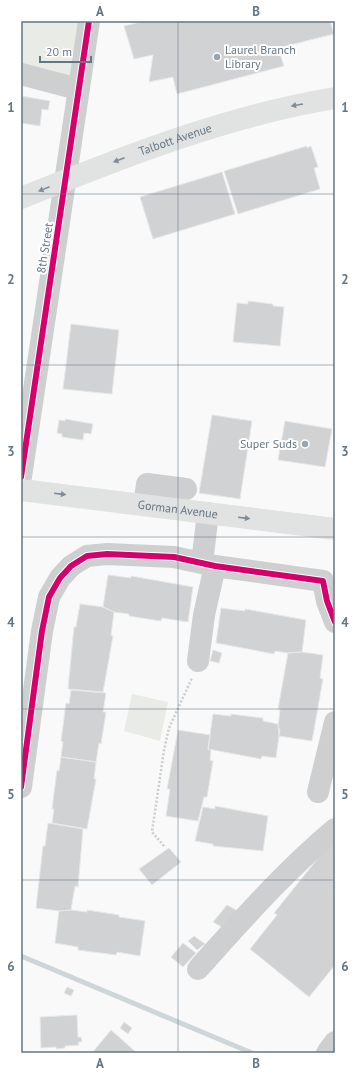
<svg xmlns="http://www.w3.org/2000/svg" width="356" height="1074" font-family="'PT Sans',sans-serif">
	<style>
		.green { fill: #e8ebe6 }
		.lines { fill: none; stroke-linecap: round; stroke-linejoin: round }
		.stream { stroke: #ced6d9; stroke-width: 5 }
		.building { fill: #d0d2d3; stroke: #e8e8e8 }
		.path { stroke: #cbcccd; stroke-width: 2.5; stroke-dasharray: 2 2; stroke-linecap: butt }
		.minor { stroke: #cecfd0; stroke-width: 22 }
		.major { stroke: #e1e2e2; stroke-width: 22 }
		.cycleway-casing { stroke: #fff; stroke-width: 8 }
		.cycleway { stroke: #d6006c; stroke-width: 6 }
		.oneway { fill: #7e8c96 }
		.grid { fill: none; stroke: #657683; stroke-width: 1; stroke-opacity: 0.55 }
		.poi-dot { fill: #99a4ac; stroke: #fff; stroke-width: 1.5 }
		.labels { text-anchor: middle; stroke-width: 4; stroke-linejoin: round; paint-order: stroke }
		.poi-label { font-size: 12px; fill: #657683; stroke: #fff; text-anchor: start }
		.street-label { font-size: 12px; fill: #657683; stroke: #fff }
		.neatline { fill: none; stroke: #657683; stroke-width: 1.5 }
		.grid-label { font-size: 13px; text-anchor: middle; font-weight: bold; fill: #657683 }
	</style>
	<rect width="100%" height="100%" fill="#f9f9f9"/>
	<path class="green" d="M21,21H89L78,89L21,74Z
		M132,694L168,702L160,741L124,731Z"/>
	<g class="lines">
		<path class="stream" d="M21,956L252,1053"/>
	</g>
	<path class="building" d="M144,21H330L334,34L278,48L284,66L177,94L173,77L149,82L153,55L134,59L124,26Z
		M21,96L50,101L48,110L42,109L40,126L21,123Z
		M307,146V148L311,146L318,167L314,168L320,189L238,214L224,171Z
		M222,172L235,214L153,239L140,197Z
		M248,301L273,304V306L284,307L280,346L233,342L237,303L248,304Z
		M71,324L119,330L112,394L63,389Z
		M212,415L252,421L240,499L199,493Z
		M65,419L93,424L91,434L84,433L83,440L62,437V434L57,433L59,420L65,421Z
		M285,421L332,429L325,467L278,460Z
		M108,575L131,578V576L193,587L188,622L162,618L161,621L129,616V614L114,612L103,607Z
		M80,604L103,607L114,612L111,635L113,636L103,692L68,689L74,627H76Z
		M221,608L245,611V609L306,620L302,652L288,653L275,651L274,654L216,643Z
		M213,650L222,653L219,663L210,661Z
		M302,652L323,655L320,678L323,679L312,741L279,736L280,729H278L280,709H278L288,653Z
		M71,690L106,693L103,712H106L101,744L99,743L96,762L61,757L63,742L61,741L66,703L69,704Z
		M213,714L231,716V714L263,718V721L278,724L279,736L276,758L262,756L261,759L208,749Z
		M178,730L210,735L208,749L211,750L210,760L213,761L207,797H204L198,821L166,816L170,789H167Z
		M61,757L96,762L94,779H96L87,829L52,823L54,809H52L57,770L59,771Z
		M215,806L268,816L263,851L213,846V844L195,841L203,807L215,809Z
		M48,823L83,829L78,887L75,886L71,910L59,911L36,908L43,846H45Z
		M331,842L335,845V965L309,997L250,949L277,915L274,913Z
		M169,848L181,862L152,885L139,869Z
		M227,905L238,911L223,928L213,922Z
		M71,910L87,912V910L119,915V917L145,921L140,956L117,952L116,955L78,950V947L55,943L59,911Z
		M194,936L205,944L197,950L188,941Z
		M183,943L196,953L183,967L171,957Z
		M67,987L74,990L71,996L64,993Z
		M77,1015L78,1037H81L82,1042H78L79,1045L65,1046V1048L56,1049V1047L41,1048L40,1017Z
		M124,1022L132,1028L128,1034L120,1028Z
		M111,1030L137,1053H92Z"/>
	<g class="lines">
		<path class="path" d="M164,846L152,832L164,750L169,728L192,678"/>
		<path class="minor" d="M21,74L78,89
			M21,477L89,21
			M144,505L147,484L186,489
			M202,563L208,513
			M198,661L204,615L215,566
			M21,787L42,631L49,597L60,578L71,566L87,556L107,554L174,557L215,566L323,581L327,601L335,622
			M318,792L335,722
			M198,969C242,920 285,871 335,829
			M327,1053L335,1042"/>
		<g class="major">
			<path id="s1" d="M21,198C123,157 226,116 335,98"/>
			<path id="s2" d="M21,490L335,529"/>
		</g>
		<defs>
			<path id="cycleway" d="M21,477L89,21
				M21,787L42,631L49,597L60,578L71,566L87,556L107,554L174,557L215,566L323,581L327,601L335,622"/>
		</defs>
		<use href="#cycleway" class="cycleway-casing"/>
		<use href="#cycleway" class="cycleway"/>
	</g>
	<defs><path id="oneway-solid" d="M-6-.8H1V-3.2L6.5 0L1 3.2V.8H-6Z"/></defs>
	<g class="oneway">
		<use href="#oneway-solid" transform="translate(297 105) rotate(170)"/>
		<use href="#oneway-solid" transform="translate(119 160) rotate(159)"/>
		<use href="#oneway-solid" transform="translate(44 189) rotate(158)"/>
		<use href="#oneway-solid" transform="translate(60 494) rotate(7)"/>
		<use href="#oneway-solid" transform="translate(244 518) rotate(7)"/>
	</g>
	<path class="grid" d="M178,21V1053M21,194H335M21,365H335M21,537H335M21,709H335M21,880H335"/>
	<g class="poi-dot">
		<circle cx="217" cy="57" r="4"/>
		<circle cx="305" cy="444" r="4"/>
	</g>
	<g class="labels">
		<g class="poi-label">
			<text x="225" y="54">Laurel Branch<tspan x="225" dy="14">Library</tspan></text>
			<text x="297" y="448" text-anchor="end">Super Suds</text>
		</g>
		<g class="street-label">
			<text dy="4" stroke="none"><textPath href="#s1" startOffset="165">Talbott Avenue</textPath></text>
			<text transform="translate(45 248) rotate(-81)" y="4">8th Street</text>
			<text dy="4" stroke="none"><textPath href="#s2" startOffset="158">Gorman Avenue</textPath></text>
		</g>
	</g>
	<rect width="356" height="1074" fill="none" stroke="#ffffff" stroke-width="44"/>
	<path d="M40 56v6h51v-6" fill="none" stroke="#657683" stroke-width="2"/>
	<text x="46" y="56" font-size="12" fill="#657683" stroke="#ffffff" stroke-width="3" paint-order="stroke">20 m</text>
	<rect x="22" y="22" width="312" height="1030" class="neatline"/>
	<g class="grid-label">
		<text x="100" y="16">A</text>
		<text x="256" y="16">B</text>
		<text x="11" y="112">1</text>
		<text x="345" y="112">1</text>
		<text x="11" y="284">2</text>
		<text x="345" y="284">2</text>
		<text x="11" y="456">3</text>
		<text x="345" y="456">3</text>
		<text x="11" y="627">4</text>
		<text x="345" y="627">4</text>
		<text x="11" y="799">5</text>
		<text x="345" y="799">5</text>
		<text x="11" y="971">6</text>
		<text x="345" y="971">6</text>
		<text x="100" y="1068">A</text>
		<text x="256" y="1068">B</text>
	</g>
</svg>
